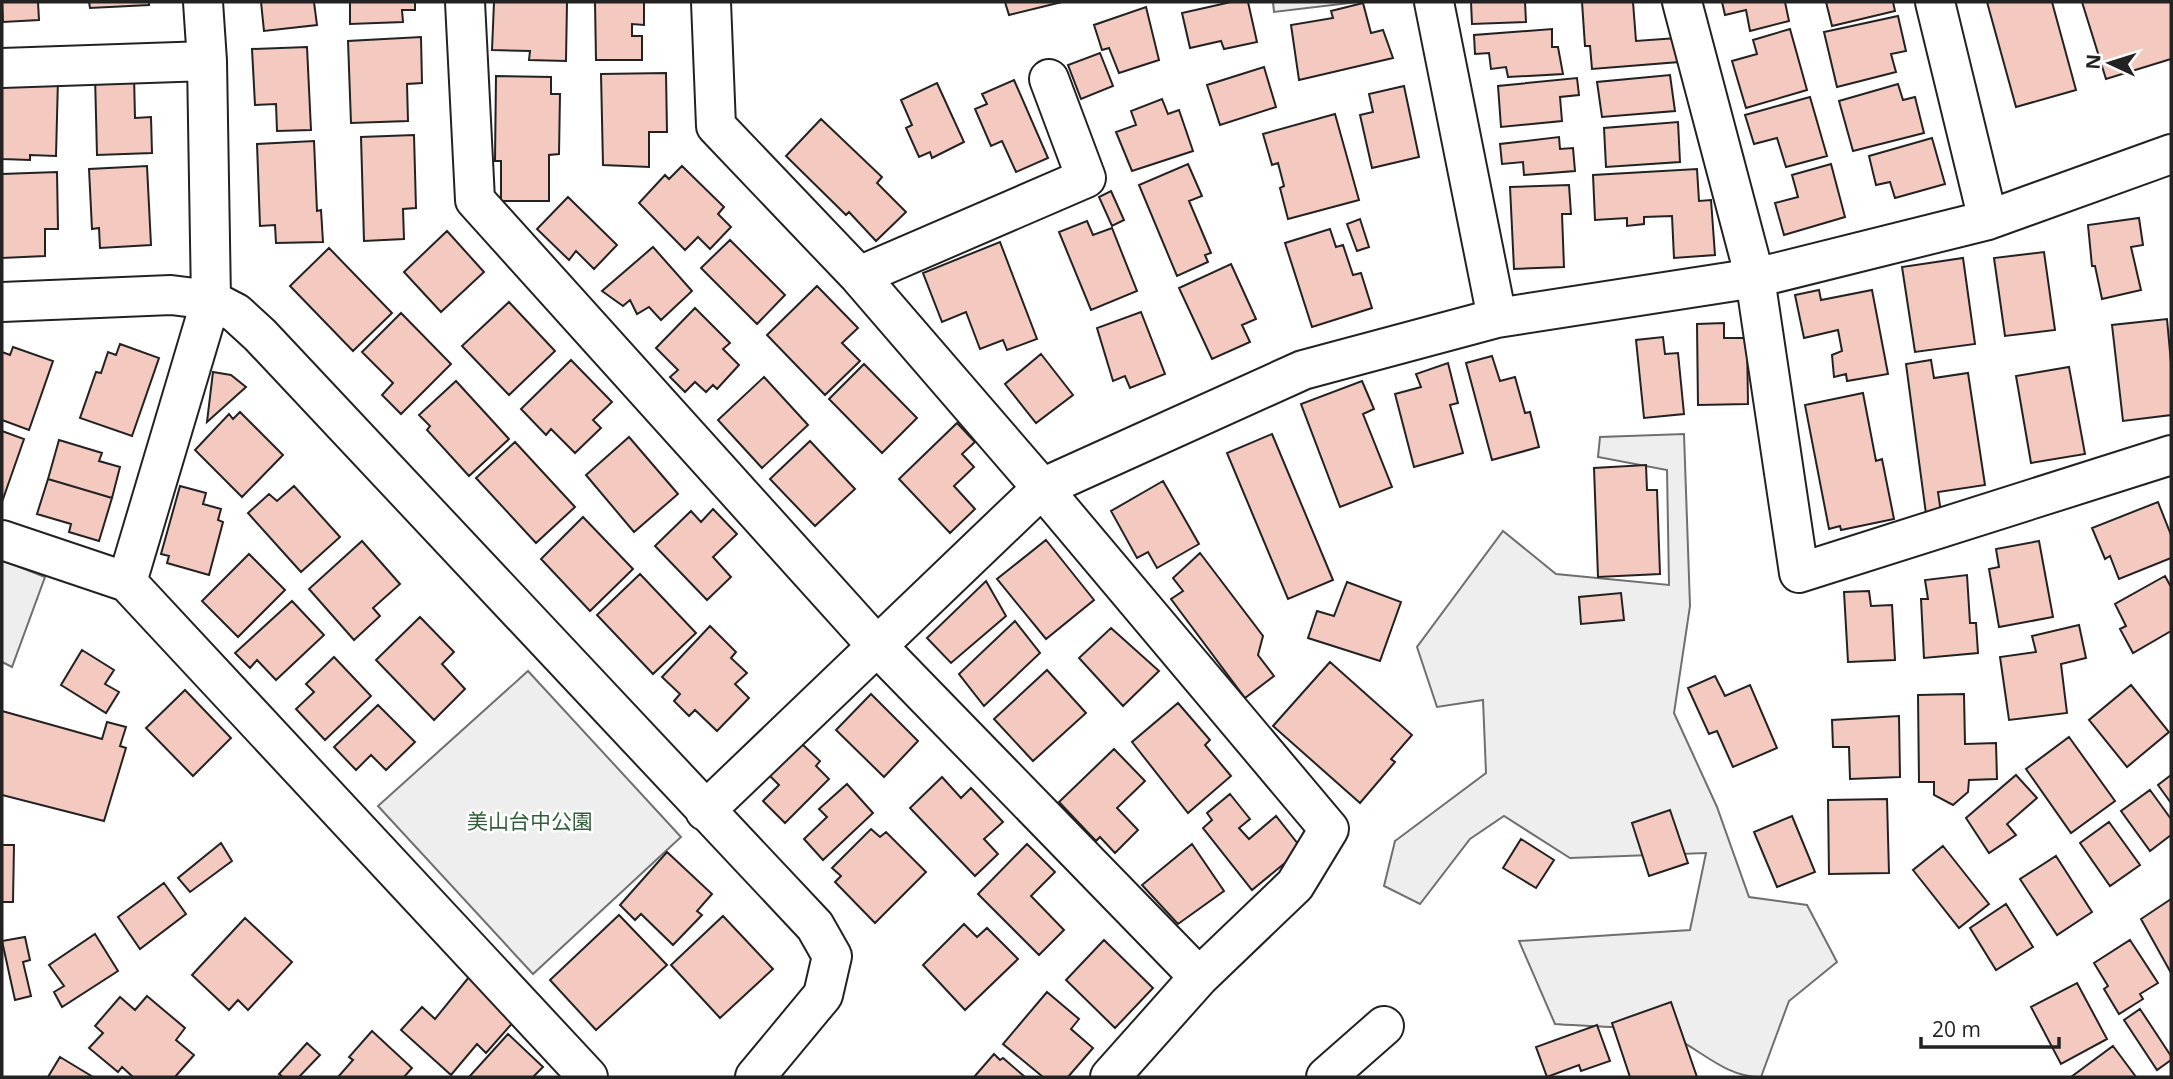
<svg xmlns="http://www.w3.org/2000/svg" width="2173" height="1079" font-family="'Open Sans','Noto Sans JP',sans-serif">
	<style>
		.green { fill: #eee; stroke: #6f6f6f; stroke-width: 2 }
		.building { fill: #f3c9c0; stroke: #222; stroke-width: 2 }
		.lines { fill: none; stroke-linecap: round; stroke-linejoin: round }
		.minor-casing { stroke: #222; stroke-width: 42 }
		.minor { stroke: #fff; stroke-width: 38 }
		.labels { text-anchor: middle; stroke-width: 5; stroke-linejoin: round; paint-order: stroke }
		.park-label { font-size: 21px; fill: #2f5e38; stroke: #fff }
	</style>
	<rect width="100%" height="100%" fill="#fff"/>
	<path class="green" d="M1273,2H1358L1274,12Z
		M1684,434L1690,606L1674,713L1717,807L1749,897L1807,905L1837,962L1789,1001L1761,1077C1724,1077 1701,1049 1669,1035C1651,1027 1578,1026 1555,1024L1519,941L1690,930L1706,853L1570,858L1504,816L1470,839L1420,904L1384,886L1395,841L1486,773L1483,700L1437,707L1417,647L1503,531L1556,574L1669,585L1667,470L1598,457L1600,437Z
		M2,560L45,577L12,667L2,662Z
		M528,671L681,837L533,974L378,806Z"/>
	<path class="building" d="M2,2H38L39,20L3,22Z
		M89,2H149V5L90,8Z
		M261,2H314L317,25L264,31Z
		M350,2H415V10H402L403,22L350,24Z
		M494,2H567L566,61L529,60L530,51L492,50Z
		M595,2H644V25L632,24V36H642V60H596Z
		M1005,2H1062L1009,15Z
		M1231,2H1248L1257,42L1224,49L1221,41L1190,48L1182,13Z
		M1471,2H1525L1526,22L1472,24Z
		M1582,2H1633L1636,41L1677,38L1679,62L1592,69L1590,46H1585Z
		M1722,2H1785L1789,21L1750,31L1746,10L1725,15Z
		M1826,2H1893L1895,11L1832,26Z
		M1987,2H2052L2076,90L2016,107Z
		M2082,2H2171V59L2106,79Z
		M1363,3L1371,33L1383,30L1393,58L1299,80L1291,25L1333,18L1331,11Z
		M1146,7L1159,60L1119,73L1109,48L1102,50L1094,25Z
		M1898,16L1906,51L1891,54L1896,72L1837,87L1824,32Z
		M1552,29V47H1558L1563,74L1508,77L1506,67L1491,69L1489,53L1475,54L1474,35Z
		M1790,29L1807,90L1746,108L1732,61L1757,54L1753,40Z
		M421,37L422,83L407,84L408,121L351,123L348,41Z
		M307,47L311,130L277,131L276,104L255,105L252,49Z
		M1100,53L1113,86L1081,99L1068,65Z
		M1264,67L1276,107L1220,125L1207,85Z
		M666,73L667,132H649V167L603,165L601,74Z
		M134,75L135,118L151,117L152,153L97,155L95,76Z
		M1670,75L1675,111L1602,117L1597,82Z
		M496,76L551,77V94H560L559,154L549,155V201H501V161H495Z
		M2,77L58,79L56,156L30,155V160L2,159Z
		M1577,78L1579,95L1560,97L1562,121L1501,127L1498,86Z
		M1014,80L1048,158L1016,172L1002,141L991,146L975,109L987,104L982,94Z
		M937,83L964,142L932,158L930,152L919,157L906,128L912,125L901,100Z
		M1898,84L1903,100L1915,97L1924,133L1853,151L1839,101Z
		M1404,86L1419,157L1372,168L1360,115L1373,112L1369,94Z
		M1810,97L1827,156L1786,167L1777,138L1754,144L1745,115Z
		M1162,99L1168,114L1179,110L1193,151L1132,171L1116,132L1136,125L1131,111Z
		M1335,114L1359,200L1288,219L1280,188L1284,186L1278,163L1272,165L1263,134Z
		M821,119L882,177L877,183L906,212L876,241L849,212L846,215L786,156Z
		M1678,122L1680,162L1606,167L1604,128Z
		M414,135L416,208L403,209L404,239L364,241L361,137Z
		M1559,137L1560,149L1573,148L1575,171L1524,175L1523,162L1502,164L1500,144Z
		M1932,138L1945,184L1895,198L1890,182L1876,185L1869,156Z
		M314,141L317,211L321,210L323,242L276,243L275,225L260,226L257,144Z
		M1188,164L1202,196L1189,201L1211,253L1205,255L1208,262L1177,276L1139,185Z
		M1831,164L1845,217L1784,235L1775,203L1798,197L1792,175Z
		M147,166L151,245L100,248L99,228L92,229L89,169Z
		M682,166L724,207L718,214L731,227L710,249L698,237L685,250L639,203L665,175L669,179Z
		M1697,169L1699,201L1711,200L1715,255L1674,258L1672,216L1644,217V224L1627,226V218L1595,220L1593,175Z
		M57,172L58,229H45V256L2,258V174Z
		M1569,185L1571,214H1562L1564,267L1514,269L1510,187Z
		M1111,191L1124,220L1112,226L1099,197Z
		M568,197L617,245L594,269L576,251L569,260L537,229Z
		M2139,218L2143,245L2131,247L2141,290L2102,299L2095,266H2092L2088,225Z
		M1360,219L1369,247L1357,251L1347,224Z
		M1087,221L1093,235L1112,228L1137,291L1091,310L1059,232Z
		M1330,229L1336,247L1343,245L1353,275L1361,273L1372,308L1312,327L1285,243Z
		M447,231L484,272L441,312L404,272Z
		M730,240L785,295L757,324L701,268Z
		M1000,242L1037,339L1007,350L1003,340L980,349L966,312L942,322L923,273Z
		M653,247L692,291L661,320L649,307L637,314L630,300L623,306L602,291Z
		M329,248L392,313L353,351L290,286Z
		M2044,252L2055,330L2005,336L1994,258Z
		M1963,258L1975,344L1915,352L1902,267Z
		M1231,264L1256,319L1242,325L1250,342L1212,359L1179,288Z
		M817,286L858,328L842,343L860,361L825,395L767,335Z
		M1819,290L1821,300L1872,290L1888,374L1847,381L1846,374L1834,377L1832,355L1842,351L1838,330L1804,338L1795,295Z
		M509,302L555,351L509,395L462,346Z
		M695,308L730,343L723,349L739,365L717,389L713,385L706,392L695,382L685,392L670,377L678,370L656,348Z
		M1141,312L1165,374L1130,388L1125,376L1113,381L1097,328Z
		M401,313L451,364L401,414L382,395L393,383L362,352Z
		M2167,319L2171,363V415L2123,421L2112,325Z
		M1724,323V338H1747L1748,404L1698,405L1697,324Z
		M1663,337L1665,354L1678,353L1684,414L1644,418L1636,340Z
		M120,344L159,358L132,436L80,418L96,372L101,373L108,352L116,355Z
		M13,347L53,361L29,430L2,420V352L10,355Z
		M1041,354L1073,395L1036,423L1005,384Z
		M1492,356L1500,381L1515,377L1525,413L1530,412L1539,447L1492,460L1466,363Z
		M571,360L612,402L593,420L601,428L575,453L551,429L546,435L521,409Z
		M1931,360L1934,378L1968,373L1985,485L1938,492L1941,513L1926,514L1906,364Z
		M1448,363L1458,403L1450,405L1463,453L1414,467L1395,394L1421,387L1416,374Z
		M864,364L917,418L882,453L829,399Z
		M2069,367L2085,454L2031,463L2016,376Z
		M213,372L231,375L246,387L207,422Z
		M764,377L808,425L762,468L718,420Z
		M456,381L509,439L469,476L427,430L430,426L419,415Z
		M1362,381L1374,409L1363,414L1392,487L1340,507L1301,404Z
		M1863,393L1876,461L1882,459L1894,519L1841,530L1840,526L1829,529L1805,405Z
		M240,412L283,455L242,497L195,450L229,414L233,419Z
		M957,423L975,442L962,454L974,467L954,486L975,509L950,533L899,479Z
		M2,431L24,439L2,502Z
		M1272,434L1333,580L1288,599L1227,453Z
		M629,437L678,494L634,532L586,475Z
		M59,440L102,453L99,461L120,467L112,498L48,479Z
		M810,441L855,489L815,526L770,479Z
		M515,442L575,507L536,543L476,478Z
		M1646,465L1647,490H1657L1660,574L1598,577L1594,468Z
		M48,479L112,498L99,541L69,532L71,524L37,514Z
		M1163,481L1199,544L1157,568L1148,552L1137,558L1111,511Z
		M180,486L206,493L203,504L221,509L218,520L223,522L209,575L167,563L169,556L161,554Z
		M294,486L340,537L301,572L248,513L269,494L277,501Z
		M2158,502L2171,535V558L2119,579L2110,556L2105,559L2092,528Z
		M713,509L737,534L713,557L731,577L707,600L655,546L691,511L701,522Z
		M583,517L633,569L590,611L541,559Z
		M1046,540L1094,600L1046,639L997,579Z
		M362,541L400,584L373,608L380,616L354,640L309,589Z
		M2039,541L2053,617L1999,627L1989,569L1999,567L1996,549Z
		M1200,553L1263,636L1258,655L1274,676L1245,698L1171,599L1183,591L1173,578Z
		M249,554L285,590L238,637L202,601Z
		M640,574L696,633L653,674L597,615Z
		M1967,575L1970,623H1976L1978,653L1924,658L1921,599H1928L1925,580Z
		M2165,576L2171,587V631L2133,653L2120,629L2126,626L2115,604Z
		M986,581L1006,616L951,663L927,638Z
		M1347,582L1401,602L1380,661L1308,638L1317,611L1334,616Z
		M1869,591L1871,606L1892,605L1895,660L1848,662L1844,592Z
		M1621,593L1624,620L1581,624L1579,597Z
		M292,601L324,635L276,680L257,660L250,668L235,653Z
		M420,617L454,652L442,664L465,689L434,720L376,660Z
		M1015,621L1040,653L984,706L959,674Z
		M2079,625L2086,658L2061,664L2067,713L2009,720L2000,657L2036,652L2032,636Z
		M710,626L736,652L731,658L747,673L735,684L749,698L717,731L695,710L689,716L674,701L680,694L662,677Z
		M1111,628L1159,671L1123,706L1079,658Z
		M82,650L114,670L105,684L119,692L106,713L61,685Z
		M334,657L371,696L325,740L296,709L314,692L306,684Z
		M1330,662L1412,735L1391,759L1395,762L1360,803L1273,726Z
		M1047,670L1086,713L1033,761L994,719Z
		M1715,676L1725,696L1750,685L1777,748L1733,767L1717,731L1709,734L1688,688Z
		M2131,685L2169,732L2127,767L2089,720Z
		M185,690L231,738L193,776L146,728Z
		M871,694L918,741L884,777L836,730Z
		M1964,694L1965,744L1996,743L1997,779L1969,780L1968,792L1953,805L1934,795V782H1919L1918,695Z
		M1178,703L1210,740L1205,745L1231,776L1188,813L1132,742Z
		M378,705L415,742L386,770L371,755L356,770L334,747Z
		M2,711L102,739L107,722L126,727L120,746L126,748L104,821L2,795Z
		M1899,716L1900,777L1850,779L1849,747H1833L1832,720Z
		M2069,737L2115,801L2071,833L2026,769Z
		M801,743L820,761L816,766L829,779L785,823L763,801L779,785L769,775Z
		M1114,749L1145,781L1117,808L1138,830L1115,853L1100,837L1096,841L1059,802Z
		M2016,775L2037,798L2007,824L2016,835L1989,853L1966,818Z
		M2171,775V803L2158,785Z
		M942,777L961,798L971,788L1003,822L984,839L998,854L975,876L910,808Z
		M847,784L873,813L823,860L804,839L827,817L819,809Z
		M2150,790L2171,819V835L2150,851L2121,811Z
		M1230,794L1250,819L1239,828L1249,839L1276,816L1302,849L1252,890L1203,828L1212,820L1207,813Z
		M1887,799L1889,873L1829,874L1828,800Z
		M1670,810L1688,863L1649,876L1632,823Z
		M1792,816L1815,872L1777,887L1754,832Z
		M2109,822L2140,865L2110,886L2080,843Z
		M871,829L880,837L886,832L926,872L875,923L835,882L841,876L832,868Z
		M1521,839L1554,860L1536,888L1503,868Z
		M221,843L232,861L190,892L178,878Z
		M1027,844L1055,872L1031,896L1064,930L1039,955L978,894Z
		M1192,844L1224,891L1178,924L1142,885Z
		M2,845H14L13,902H2Z
		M1943,846L1989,904L1959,928L1913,870Z
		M667,852L712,894L697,911L702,915L673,945L641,914L635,920L620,905Z
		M2056,856L2092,912L2057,935L2020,879Z
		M164,883L186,914L140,949L118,917Z
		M2171,899V973L2141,919Z
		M2006,904L2033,947L1996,970L1970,928Z
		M619,915L667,965L596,1030L550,980Z
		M723,916L773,969L720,1018L671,965Z
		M245,918L292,962L248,1010L238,1000L229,1010L192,975Z
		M964,924L977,937L987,928L1018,959L965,1010L923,965Z
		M95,934L118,971L62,1007L54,992L64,986L49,965Z
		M25,937L30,960L23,962L31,996L15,1000L2,941Z
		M1104,940L1153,988L1115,1028L1066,980Z
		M2130,940L2158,983L2140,994L2143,999L2119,1014L2104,989L2108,986L2094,963Z
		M469,977L516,1019L486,1053L477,1044L451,1075L401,1030L422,1007L435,1019Z
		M2077,983L2107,1039L2061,1064L2031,1007Z
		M1047,992L1079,1019L1071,1029L1093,1048L1068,1077H1043L1003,1044Z
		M147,996L185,1028L176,1040L194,1055L175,1077H133L122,1067L118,1072L89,1048L103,1033L95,1026L120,997L135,1010Z
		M1671,1002L1697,1077H1630L1612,1023Z
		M2140,1009L2171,1056V1060L2157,1070L2124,1020Z
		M1597,1025L1610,1061L1581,1071L1579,1065L1547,1077L1536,1047Z
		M372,1031L412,1068L404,1077H338L353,1060L349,1057Z
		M508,1034L543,1067L533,1077H469Z
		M307,1043L320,1055L299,1077H283L279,1074Z
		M2113,1046L2136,1077H2071Z
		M994,1054L1000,1060L1003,1058L1025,1077H974Z
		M60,1057L93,1077H48Z"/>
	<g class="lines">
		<defs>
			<path id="minor" d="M465,2L475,200L878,647L1199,977
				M711,2L716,126L859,276L1042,488L1329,829L1295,885L1199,977L1110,1077
				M1434,2L1497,318
				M1682,2L1755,278L1799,573L2171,455
				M1935,2L1988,220
				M2,68L207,61
				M859,276L1086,178L1049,79
				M2,302L171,295L211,300L236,313L260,335L815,926L832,956L823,995L755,1077
				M2,540L127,582L588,1077
				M127,582L211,300L207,61L203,2
				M705,811L1042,488L1303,370L1497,318L1755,278L1988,220L2171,154
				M1326,1077L1384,1026"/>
		</defs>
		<use href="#minor" class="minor-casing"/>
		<use href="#minor" class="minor"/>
	</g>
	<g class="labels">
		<g class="park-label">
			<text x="530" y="829">美山台中公園</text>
		</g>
	</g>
	<rect width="2173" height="1079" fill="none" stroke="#222222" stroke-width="7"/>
	<g transform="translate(2110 63) rotate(274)" stroke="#ffffff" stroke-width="5" paint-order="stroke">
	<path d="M0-5L12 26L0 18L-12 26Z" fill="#222222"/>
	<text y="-10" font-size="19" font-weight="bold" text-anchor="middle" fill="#222222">N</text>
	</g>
	<path d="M1921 1037v10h138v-10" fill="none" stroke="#222222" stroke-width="3.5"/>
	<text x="1932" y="1037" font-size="21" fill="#222222" stroke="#ffffff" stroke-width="5" paint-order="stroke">20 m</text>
</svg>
